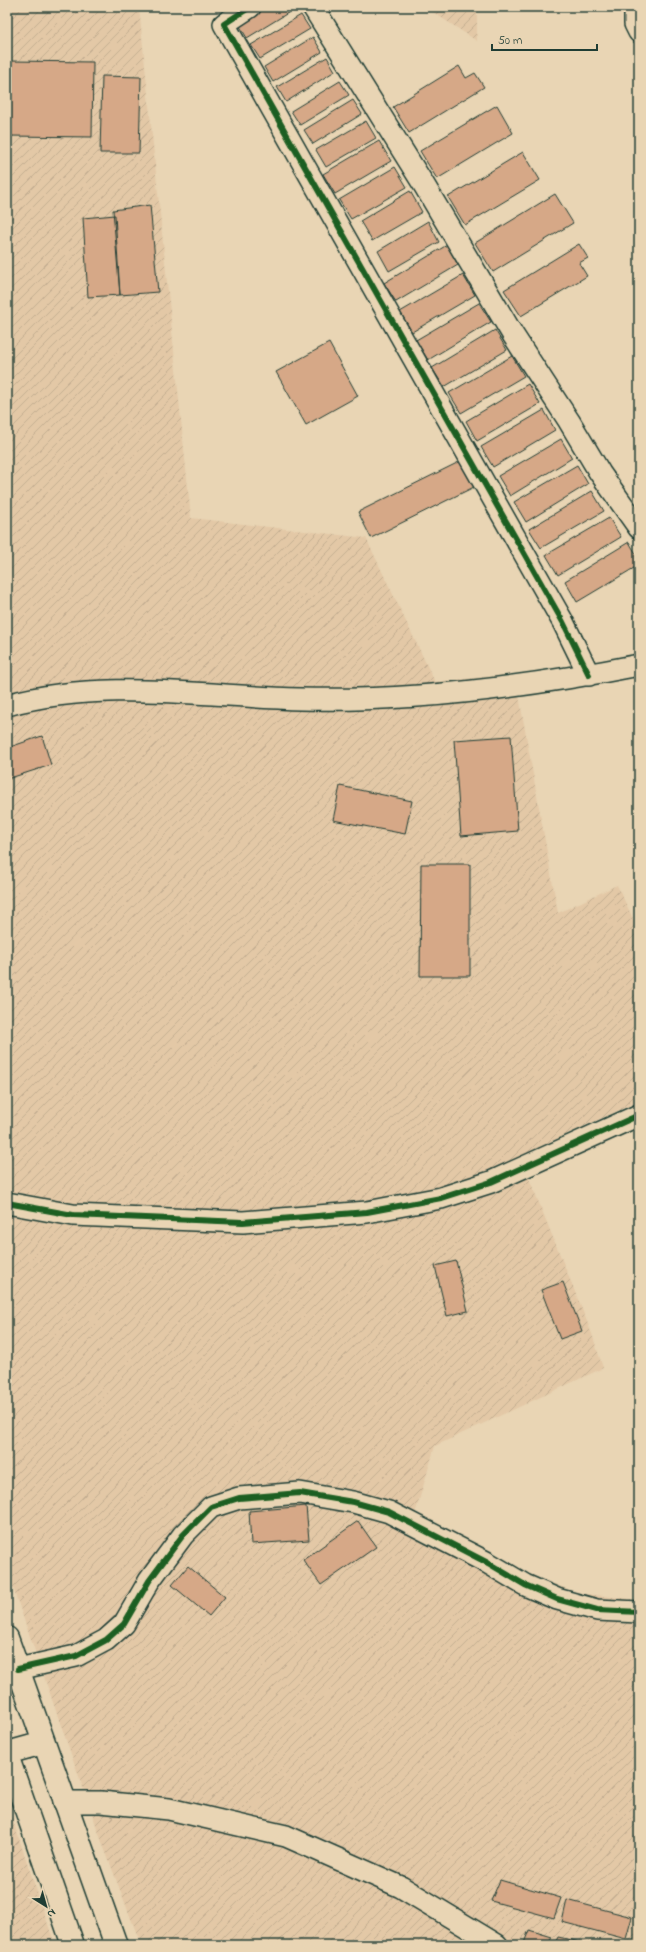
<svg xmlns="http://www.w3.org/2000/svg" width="646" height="1952" font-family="'Indie Flower',sans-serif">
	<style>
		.industrial { fill: url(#industrial-furrows) }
		.building { fill: #d6a887; stroke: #1f3d34 }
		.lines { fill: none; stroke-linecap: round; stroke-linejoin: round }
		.minor-casing { stroke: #1f3d34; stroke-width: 24 }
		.highway-casing { stroke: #1f3d34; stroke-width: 25 }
		.minor { stroke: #e9d5b4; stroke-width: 21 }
		.highway { stroke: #e9d5b4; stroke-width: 22 }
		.cycleway-casing { stroke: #e9d5b4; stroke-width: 8 }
		.cycleway { stroke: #1b5e20; stroke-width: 6 }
	</style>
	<defs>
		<pattern id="industrial-furrows" width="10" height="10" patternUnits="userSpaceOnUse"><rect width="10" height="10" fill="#e3c8a6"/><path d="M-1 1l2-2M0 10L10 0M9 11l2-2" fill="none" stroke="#c2ad90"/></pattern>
	</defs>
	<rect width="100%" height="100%" fill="#e9d5b4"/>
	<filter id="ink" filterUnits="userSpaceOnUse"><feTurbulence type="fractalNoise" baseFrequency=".025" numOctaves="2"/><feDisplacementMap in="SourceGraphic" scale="8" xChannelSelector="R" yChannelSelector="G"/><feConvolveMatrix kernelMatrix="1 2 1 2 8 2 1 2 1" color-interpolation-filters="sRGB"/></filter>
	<g filter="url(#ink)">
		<path class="industrial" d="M7,7H139L191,518L366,538L435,682L515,674L558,913L617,885L639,931V1101L520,1156L592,1334L603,1368L435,1446L415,1514L531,1575L577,1593L639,1600V1945H141L103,1845L7,1571Z
			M425,7H477V41Z
			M7,1803L55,1945H7Z"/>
		<path class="building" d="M264,7L296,8L247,38L238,23Z
			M301,15L310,29L260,59L251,45Z
			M313,37L322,52L273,82L264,67Z
			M327,57L335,71L286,102L277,87Z
			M10,61L93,62L92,137L9,136Z
			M459,66L466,78L475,73L484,87L409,133L393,107Z
			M102,76L141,77L139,153H100Z
			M340,81L349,95L300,125L291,111Z
			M353,100L362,114L313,144L304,130Z
			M497,105L513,133L437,179L420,151Z
			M366,121L376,138L326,167L316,150Z
			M379,141L391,161L335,194L323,174Z
			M523,152L540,180L465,225L448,197Z
			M395,167L407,187L351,219L339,200Z
			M410,191L422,212L372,241L360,221Z
			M555,194L573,223L493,272L475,243Z
			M150,205L158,292L120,295L113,210Z
			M115,215L120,295L88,297L83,218Z
			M428,221L439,242L389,271L378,251Z
			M579,244L588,258L579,263L587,276L521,316L504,290Z
			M447,245L458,265L396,302L384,283Z
			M463,275L475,295L412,332L400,312Z
			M479,303L491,322L428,360L416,340Z
			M495,330L507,350L444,387L432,368Z
			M329,343L358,396L306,425L276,372Z
			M512,356L524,376L461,413L449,393Z
			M528,384L540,404L477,441L466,421Z
			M544,410L555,430L493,467L481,447Z
			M561,439L572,458L510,496L498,476Z
			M461,461L474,487L371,538L358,512Z
			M577,465L588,484L526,522L514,502Z
			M592,491L604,511L541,548L529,529Z
			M609,518L621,537L558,575L546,555Z
			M629,542L639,559V565L577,602L565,581Z
			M42,736L51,765L7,779V748Z
			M511,736L518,831L461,836L454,740Z
			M340,786L412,801L405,834L333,820Z
			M421,864H470V976H420Z
			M456,1261L468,1311L447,1316L435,1266Z
			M563,1282L582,1331L560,1339L541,1290Z
			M306,1506L309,1540L251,1544L249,1511Z
			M358,1521L376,1547L321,1585L303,1560Z
			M188,1566L225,1597L209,1616L172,1585Z
			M500,1880L561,1898L554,1918L491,1901Z
			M567,1900L632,1917L626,1939L562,1922Z
			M529,1930L552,1937L548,1945H534L524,1943Z
			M558,1937L594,1945H554Z"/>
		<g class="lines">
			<defs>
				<path id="minor" d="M250,7L224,24L563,622L589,675
					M313,7L424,185L513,335L569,421L600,473L639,528
					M635,7V24L639,32
					M7,705C102,679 203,696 300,699C413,702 528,687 639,665
					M7,1203L73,1215L243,1222L367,1212L441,1198L491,1182L639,1115
					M18,1669L76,1656L106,1640L124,1624L149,1581L183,1535L211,1507L239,1498L300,1493L353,1502L389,1512L488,1563L525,1585L557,1599L597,1610L639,1612
					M64,1802H101L169,1809L286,1836L401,1887L497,1945"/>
				<path id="highway" d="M7,1638L116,1945
					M7,1753L43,1743
					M7,1755L73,1945"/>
			</defs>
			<use href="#minor" class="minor-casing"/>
			<use href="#highway" class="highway-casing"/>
			<use href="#minor" class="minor"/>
			<use href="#highway" class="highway"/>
			<defs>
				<path id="cycleway" d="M250,7L224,24L563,622L589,675
					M7,1203L73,1215L243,1222L367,1212L441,1198L491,1182L639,1115
					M18,1669L76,1656L106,1640L124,1624L149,1581L183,1535L211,1507L239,1498L300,1493L353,1502L389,1512L488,1563L525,1585L557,1599L597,1610L639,1612"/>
			</defs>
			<use href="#cycleway" class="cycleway-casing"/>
			<use href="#cycleway" class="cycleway"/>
		</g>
	</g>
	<rect width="646" height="1952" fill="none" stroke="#e9d5b4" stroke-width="24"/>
	<rect x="12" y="12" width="622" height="1928" fill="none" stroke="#1f3d34" stroke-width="1.5" filter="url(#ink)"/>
	<g transform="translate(46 1906) rotate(143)" stroke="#e9d5b4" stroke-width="3" paint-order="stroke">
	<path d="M0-3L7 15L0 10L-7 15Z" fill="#1f3d34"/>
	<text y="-6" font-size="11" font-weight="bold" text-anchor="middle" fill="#1f3d34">N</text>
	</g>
	<path d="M492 44v6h105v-6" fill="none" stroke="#1f3d34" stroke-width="2"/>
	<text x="498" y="44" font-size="12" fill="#1f3d34" stroke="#e9d5b4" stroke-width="3" paint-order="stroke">50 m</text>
</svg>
